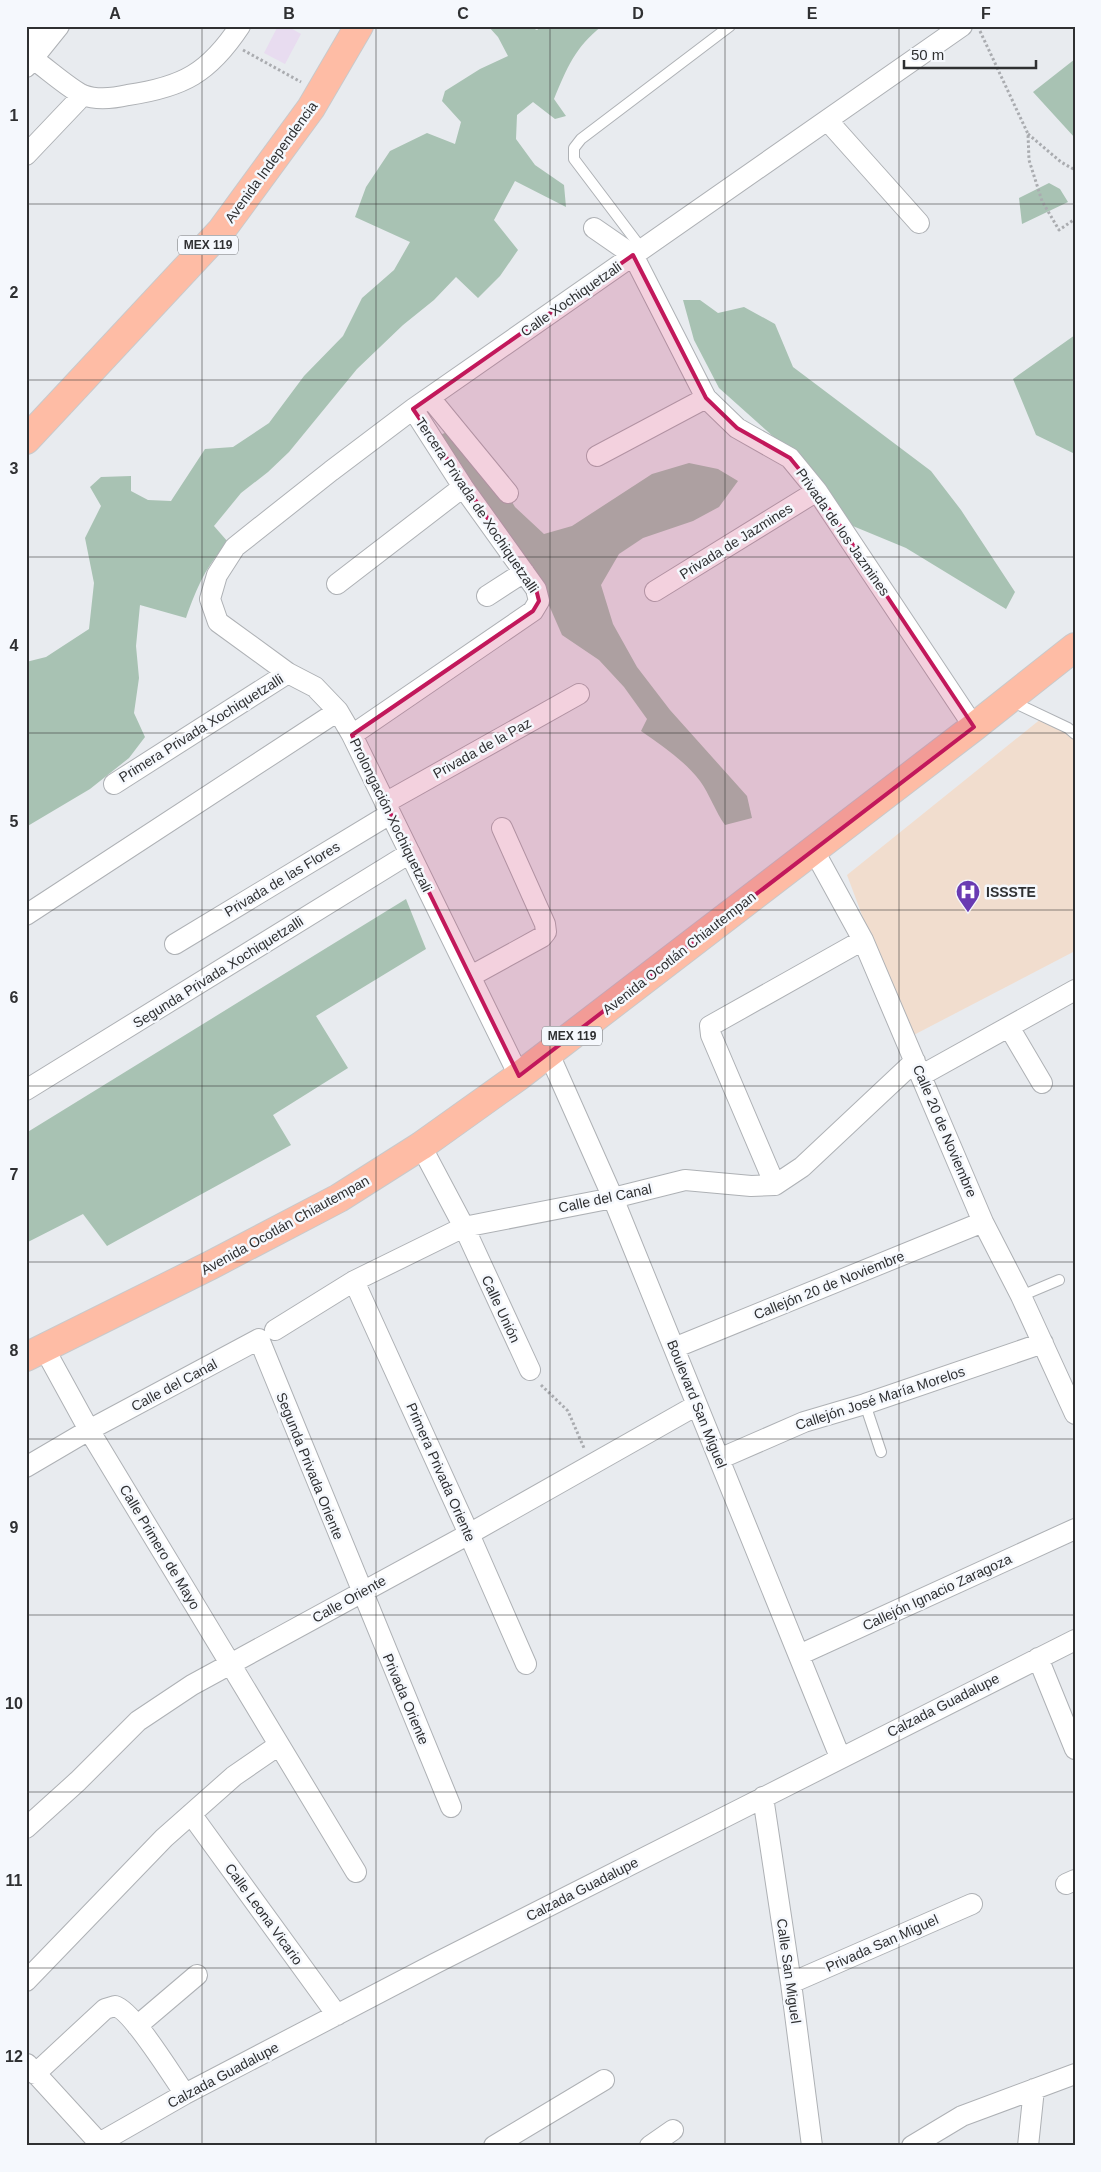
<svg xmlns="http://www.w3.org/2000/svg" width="1101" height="2172" font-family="Helvetica,sans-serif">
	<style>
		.education { fill: #e8dcf0 }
		.medical { fill: #f1ddce }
		.green { fill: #a8c2b3 }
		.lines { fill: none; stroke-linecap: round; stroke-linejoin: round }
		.service-casing { stroke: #aeb1b5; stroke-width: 12 }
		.minor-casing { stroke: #aeb1b5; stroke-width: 22 }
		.primary-casing { stroke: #c9c9ca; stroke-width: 30 }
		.path { stroke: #aaacb0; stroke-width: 3; stroke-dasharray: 2.5 2.5; stroke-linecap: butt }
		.service { stroke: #fff; stroke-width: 10 }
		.minor { stroke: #fff; stroke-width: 20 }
		.primary { stroke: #febca5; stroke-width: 28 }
		.marked { fill: #c2185b; fill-opacity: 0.2; stroke: #c2185b; stroke-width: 4; stroke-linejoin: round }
		.grid { fill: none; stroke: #2f3032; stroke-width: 1; stroke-opacity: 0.55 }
		.labels { text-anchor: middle; stroke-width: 5; stroke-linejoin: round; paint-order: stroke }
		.shield { fill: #f5f8fd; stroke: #6a6c6f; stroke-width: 1 }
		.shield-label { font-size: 12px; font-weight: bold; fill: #2f3032 }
		.street-label { font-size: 14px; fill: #2f3032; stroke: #f5f8fd }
		.poi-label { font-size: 14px; font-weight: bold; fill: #2f3032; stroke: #f5f8fd; text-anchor: start }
		.neatline { fill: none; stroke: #2f3032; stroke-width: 2 }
		.grid-label { font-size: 16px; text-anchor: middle; font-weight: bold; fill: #2f3032 }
	</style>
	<rect width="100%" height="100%" fill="#e8ebef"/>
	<path class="education" d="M278,26H287L301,34L285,64L264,53Z"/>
	<path class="medical" d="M1047,714L1075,726V951L908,1038L847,875Z"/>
	<path class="green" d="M488,26H528L537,30L542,26H602C575,47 567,68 554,99L566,116L555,119L533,102L517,115L516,139L535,165L564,185L566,207L515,181L494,220L518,250L500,276L478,298L456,277L434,300L403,325L357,369L289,452L268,472L241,493L214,526L228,542C206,566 197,587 186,618L140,605L136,646L139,678L134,713L145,737L129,758L90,789L26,827V662L46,657L89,629L94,583L85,538L101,506L90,487L101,477L131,476V491L148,500L171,501L205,449L233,447L269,423L304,376L343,336L362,298L394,270L410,242L355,217L366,187L390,151L427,133L455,144L461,122L442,101L445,91L480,69L508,56L498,37Z
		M1075,59V138L1033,92Z
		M1049,183L1060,189L1068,202L1022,224L1019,198Z
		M683,300H700L718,313L744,307L775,324L793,367L931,471L961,510L1015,592L1006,609L906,548L848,524L804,464L719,388L694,340Z
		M1075,335V454L1036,435L1013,379Z
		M454,430L478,446L515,507L544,534L572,526L652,474L689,463L718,469L738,481L719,507L693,521L643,538L619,554L601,585L613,624L637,667L670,710L747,796L752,818L725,825C715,811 710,795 700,781C685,761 661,745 641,731L647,719L624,687L599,660L562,635L541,587L439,435Z
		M406,899L426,949L316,1016L348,1068L273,1115L291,1145L107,1246L83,1214L26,1243V1133Z"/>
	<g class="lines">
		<defs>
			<path id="service" d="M642,249L574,159V148L581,139L730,26
				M1011,701L1068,728L1075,734
				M1021,1296L1059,1280
				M865,1404L881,1452"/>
			<path id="minor" d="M33,59C45,67 71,90 83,95C96,100 115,98 128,95C183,87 209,73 240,26
				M33,59L36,26
				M26,67L59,26
				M827,120L919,223
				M26,155L83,95
				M594,228L633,255L706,398L737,428L790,458L817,491L974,727
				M430,398L508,493
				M597,456L706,398
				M337,584L463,487
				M655,591L817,491
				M487,596L524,572
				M352,735L533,611L539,601L536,589L463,487L413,409
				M114,784L288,673
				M385,803L579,694
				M813,849L863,940L983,1222L1021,1296L1075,1414
				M26,915L338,711
				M175,944L390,814
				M471,976L542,937L546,932L545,924L502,828
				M1009,1027L1042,1083
				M549,1054L613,1198L840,1757
				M922,1075L1075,990
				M519,1076L352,735L338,711L315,687L288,673L218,622L210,599L217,575L235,547L331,471L413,409L962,26
				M26,1090L410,853
				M421,1146L464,1227L530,1370
				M775,1185L711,1035L710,1026L863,940
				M354,1281L469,1534L526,1664
				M275,1330L354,1281L464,1227L613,1198L685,1180L751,1186L775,1185L802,1167L915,1061
				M44,1348L89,1430L356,1872
				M674,1348L983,1222
				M719,1459L804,1422L865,1404L1043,1343
				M26,1467L89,1430L259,1339L451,1807
				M799,1655L1075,1529
				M1038,1658L1075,1749
				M763,1797L791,1983L812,2146
				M191,1814L337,2015
				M26,1828L78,1781L138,1721L192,1685L469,1534L697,1405
				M1066,1884L1075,1880
				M26,1981L164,1838L234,1776L279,1745
				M791,1983L972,1904
				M137,2026L197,1975
				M27,2064L102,2146
				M35,2074L105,2009L115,2006C133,2011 172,2076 185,2094
				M94,2146L185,2094L436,1963L1075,1640
				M494,2146L604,2080
				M650,2146L673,2130
				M912,2146L962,2116L1075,2074
				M1028,2146L1034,2089"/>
			<path id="primary" d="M26,440L221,231L311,108L359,26
				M26,1357L211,1265L339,1198L421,1146L519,1076L974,727L1075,647"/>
		</defs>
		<use href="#service" class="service-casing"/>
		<use href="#minor" class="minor-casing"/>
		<use href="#primary" class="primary-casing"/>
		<path class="path" d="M980,31L1028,134L1029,160L1042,201L1059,230L1075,219
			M243,50L301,82
			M1028,134L1061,162L1075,170
			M541,1385L568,1411L584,1448"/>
		<use href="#service" class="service"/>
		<use href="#minor" class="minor"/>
		<use href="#primary" class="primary"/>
	</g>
	<path class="marked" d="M633,255L706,398L737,428L790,458L817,491L974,727L519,1076L352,735L533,611L539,601L536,589L413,409Z"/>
	<path class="grid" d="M202,26V2146M376,26V2146M550,26V2146M725,26V2146M899,26V2146M26,204H1075M26,380H1075M26,557H1075M26,733H1075M26,910H1075M26,1086H1075M26,1262H1075M26,1439H1075M26,1615H1075M26,1792H1075M26,1968H1075"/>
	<defs>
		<symbol id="hospital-pin" viewBox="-11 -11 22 30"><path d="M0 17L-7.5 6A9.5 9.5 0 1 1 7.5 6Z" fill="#693bb2" stroke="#f5f8fd"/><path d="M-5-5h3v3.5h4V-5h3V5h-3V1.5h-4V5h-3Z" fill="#fff"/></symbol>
	</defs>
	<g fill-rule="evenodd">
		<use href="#hospital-pin" x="954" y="878" width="28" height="38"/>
	</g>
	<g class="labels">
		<g class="shield">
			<rect x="178" y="235.5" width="60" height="19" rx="4"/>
			<rect x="542" y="1026.5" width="60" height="19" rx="4"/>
		</g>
		<g class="shield-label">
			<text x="208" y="249">MEX 119</text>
			<text x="572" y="1040">MEX 119</text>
		</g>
		<g class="street-label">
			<text transform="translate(271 162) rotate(-54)" y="5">Avenida Independencia</text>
			<text transform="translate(571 299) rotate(-35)" y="5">Calle Xochiquetzali</text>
			<text transform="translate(477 505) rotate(56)" y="5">Tercera Privada de Xochiquetzalli</text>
			<text transform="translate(843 532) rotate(55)" y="5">Privada de los Jazmines</text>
			<text transform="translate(736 541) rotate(-32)" y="5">Privada de Jazmines</text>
			<text transform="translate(201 728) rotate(-32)" y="5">Primera Privada Xochiquetzalli</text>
			<text transform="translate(482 748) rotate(-29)" y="5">Privada de la Paz</text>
			<text transform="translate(391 815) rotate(64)" y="5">Prolongación Xochiquetzali</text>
			<text transform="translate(282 879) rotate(-31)" y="5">Privada de las Flores</text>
			<text transform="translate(679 953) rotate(-38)" y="5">Avenida Ocotlán Chiautempan</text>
			<text transform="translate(218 972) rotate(-32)" y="5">Segunda Privada Xochiquetzalli</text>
			<text transform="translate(945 1131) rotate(67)" y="5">Calle 20 de Noviembre</text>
			<text transform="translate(605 1198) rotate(-12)" y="5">Calle del Canal</text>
			<text transform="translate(285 1225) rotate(-29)" y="5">Avenida Ocotlán Chiautempan</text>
			<text transform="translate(829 1285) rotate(-22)" y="5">Callejón 20 de Noviembre</text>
			<text transform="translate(501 1309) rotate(65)" y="5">Calle Unión</text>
			<text transform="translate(174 1385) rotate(-28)" y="5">Calle del Canal</text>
			<text transform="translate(880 1398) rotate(-18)" y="5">Callejón José María Morelos</text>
			<text transform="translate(697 1404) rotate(68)" y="5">Boulevard San Miguel</text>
			<text transform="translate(310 1466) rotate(68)" y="5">Segunda Privada Oriente</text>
			<text transform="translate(441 1472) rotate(66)" y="5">Primera Privada Oriente</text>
			<text transform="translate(160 1547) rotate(59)" y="5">Calle Primero de Mayo</text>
			<text transform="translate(937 1592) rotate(-25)" y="5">Callejón Ignacio Zaragoza</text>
			<text transform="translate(349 1599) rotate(-29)" y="5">Calle Oriente</text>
			<text transform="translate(406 1699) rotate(67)" y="5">Privada Oriente</text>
			<text transform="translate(943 1705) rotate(-27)" y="5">Calzada Guadalupe</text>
			<text transform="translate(582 1889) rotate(-27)" y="5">Calzada Guadalupe</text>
			<text transform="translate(264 1914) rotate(54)" y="5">Calle Leona Vicario</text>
			<text transform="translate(882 1943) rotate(-24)" y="5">Privada San Miguel</text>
			<text transform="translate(789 1971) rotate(82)" y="5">Calle San Miguel</text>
			<text transform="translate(223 2075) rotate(-28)" y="5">Calzada Guadalupe</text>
		</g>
		<g class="poi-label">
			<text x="986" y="897">ISSSTE</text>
		</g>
	</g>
	<rect width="1101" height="2172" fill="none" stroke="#f5f8fd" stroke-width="55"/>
	<path d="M904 60v8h132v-8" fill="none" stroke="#2f3032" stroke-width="2.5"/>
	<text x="911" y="60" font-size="15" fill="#2f3032" stroke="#f5f8fd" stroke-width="4" paint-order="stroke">50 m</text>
	<rect x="28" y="28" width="1046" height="2116" class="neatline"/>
	<g class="grid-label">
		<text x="115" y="19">A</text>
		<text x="289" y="19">B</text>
		<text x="463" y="19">C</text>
		<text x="638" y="19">D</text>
		<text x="812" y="19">E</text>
		<text x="986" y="19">F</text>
		<text x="14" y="121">1</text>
		<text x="14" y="298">2</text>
		<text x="14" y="474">3</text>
		<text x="14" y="651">4</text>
		<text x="14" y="827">5</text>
		<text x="14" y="1003">6</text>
		<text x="14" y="1180">7</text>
		<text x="14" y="1356">8</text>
		<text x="14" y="1533">9</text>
		<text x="14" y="1709">10</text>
		<text x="14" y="1886">11</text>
		<text x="14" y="2062">12</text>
	</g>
</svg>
